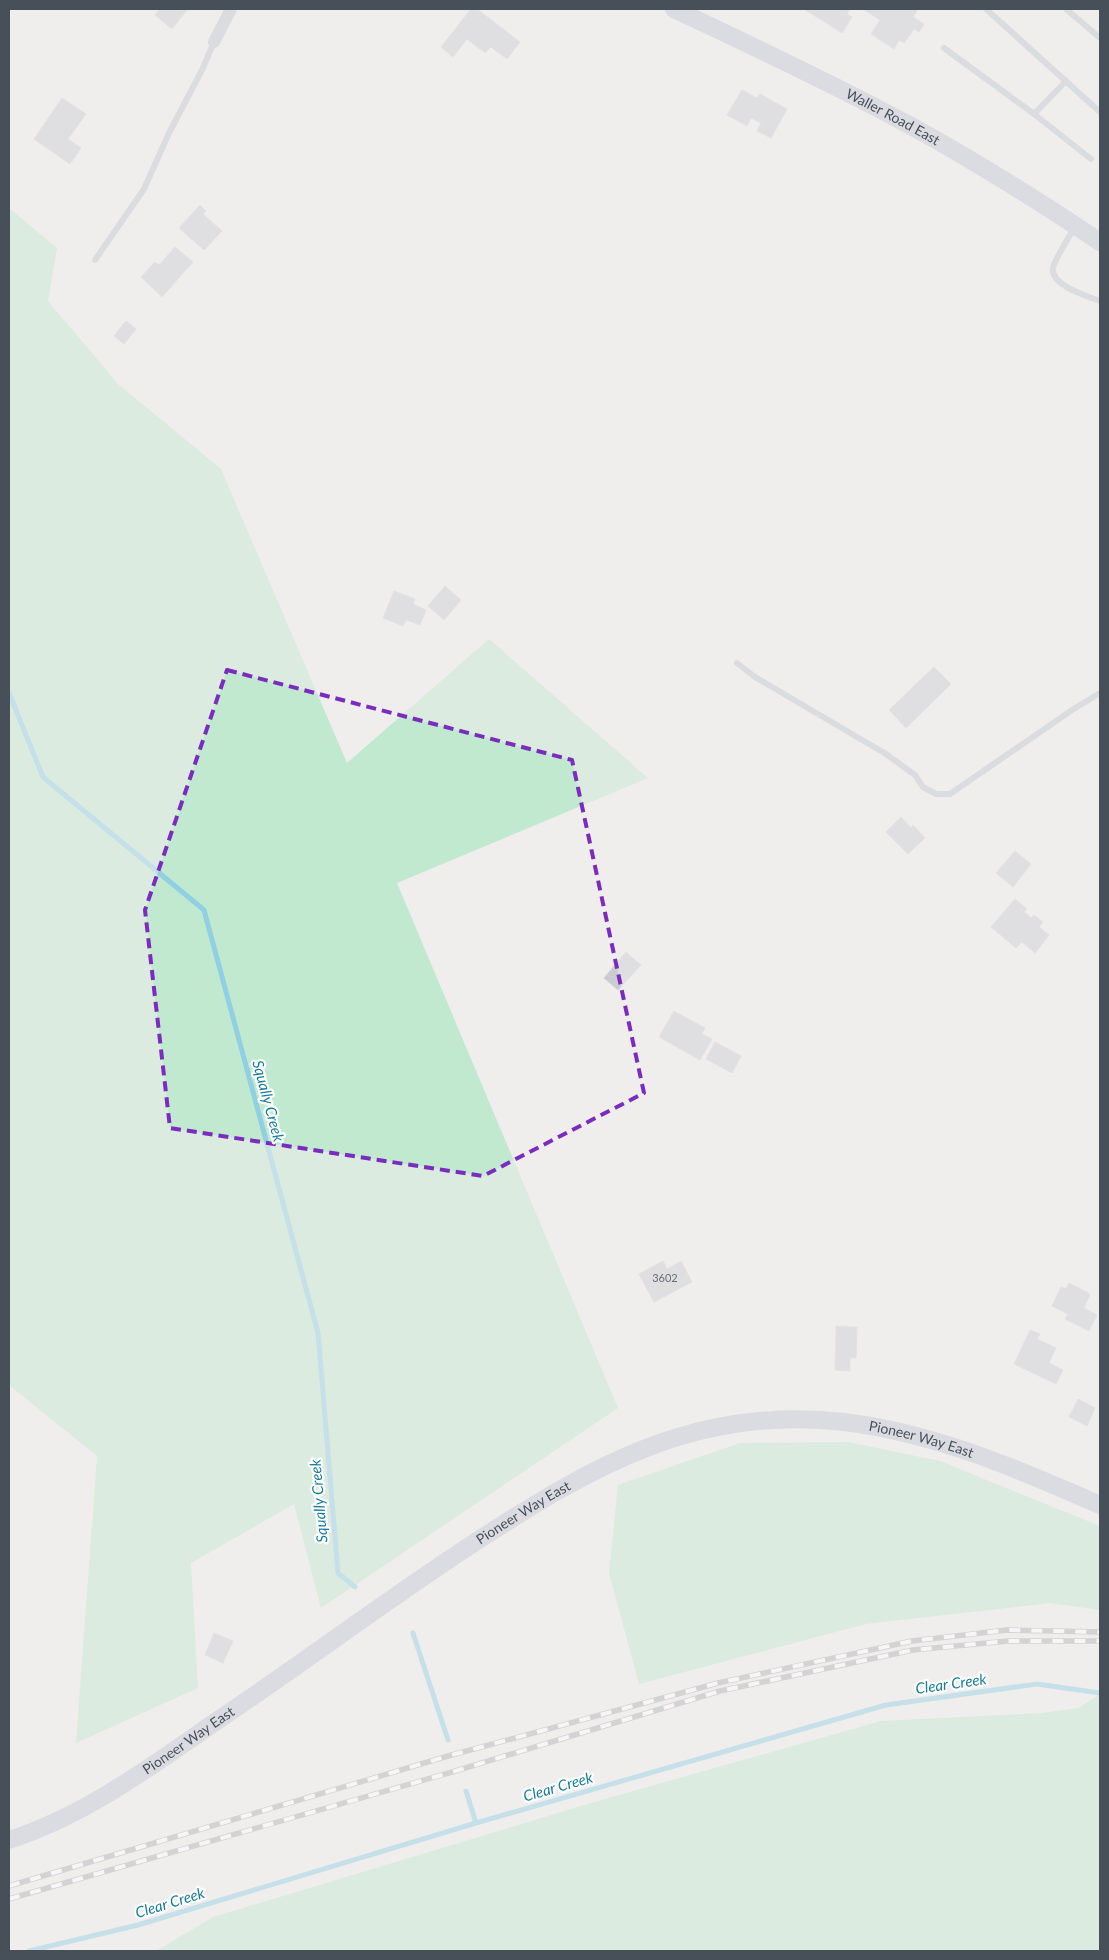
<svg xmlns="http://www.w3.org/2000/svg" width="1109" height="1960" font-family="Lato,sans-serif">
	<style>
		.green { fill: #c0e9d0 }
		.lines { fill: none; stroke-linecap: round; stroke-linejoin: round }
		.stream { stroke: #91d0e2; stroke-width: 5 }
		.building { fill: #cbccd2; stroke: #d2d4d8 }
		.lane { stroke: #bfc7ce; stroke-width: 6 }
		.street { stroke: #bfc7ce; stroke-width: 12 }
		.secondary { stroke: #c0c8d2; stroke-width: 18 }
		.rail-casing { stroke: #b0b3b7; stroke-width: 5.5 }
		.rail { stroke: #fff; stroke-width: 4; stroke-dasharray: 11; stroke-linecap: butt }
		.marked { fill: none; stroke: #7b2cbf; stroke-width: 4; stroke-dasharray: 10 6; stroke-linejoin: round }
		.labels { text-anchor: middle; stroke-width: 4.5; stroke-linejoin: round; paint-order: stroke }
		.number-label { font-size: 11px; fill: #686f77 }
		.street-label { font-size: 14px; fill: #475059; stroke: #fff }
		.water-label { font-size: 15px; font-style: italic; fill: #1b7c98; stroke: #fff }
	</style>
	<rect width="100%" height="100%" fill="#f0eded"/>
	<path class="green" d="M9,208L57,248L48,301L118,384L221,469L347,763L489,639L648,778L397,883L618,1408L321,1608L294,1504L191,1563L198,1688L76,1743L97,1456L9,1385Z
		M848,1442L940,1461L1100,1526V1610L1050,1603L866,1624L639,1684L609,1573L618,1485L740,1443Z
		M1100,1694V1951H156L213,1917L591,1803L881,1721L1041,1713L1079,1708Z"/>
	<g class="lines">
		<path class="stream" d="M9,693L43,777L204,910L318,1333L338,1573L355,1587
			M413,1633L448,1740
			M466,1791L476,1823
			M29,1951L138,1925L476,1823L886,1705L1037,1684L1100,1693"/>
	</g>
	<path class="building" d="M160,9H188L172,29L155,15Z
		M471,9H477L520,42L507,59L491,47L485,53L467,39L453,57L441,47Z
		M804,9H850L847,14L852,17L842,33Z
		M863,9H914L917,11L913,17L924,24L919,32L914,29L904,43L899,40L894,49L871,34L880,20Z
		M742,90L757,98L760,94L787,109L771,138L757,131L761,123L751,118L747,126L727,115Z
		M62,98L86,114L68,139L81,148L70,164L34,139Z
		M200,205L206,211L203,214L222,231L204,250L179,228Z
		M175,247L193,262L162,297L141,277L155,262L159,265Z
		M126,321L136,329L124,344L114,336Z
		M445,586L461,600L444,620L428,606Z
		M394,591L415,599L413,604L426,610L420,625L406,620L403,626L383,618Z
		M934,667L951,684L906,728L889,710Z
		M901,817L911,828L913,825L925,838L908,854L886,832Z
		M1015,851L1031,864L1013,887L996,873Z
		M1015,899L1027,909L1024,912L1031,918L1034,915L1043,922L1039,927L1049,935L1035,953L1022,942L1016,948L991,927Z
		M626,952L641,965L618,990L604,978Z
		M674,1011L705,1028L702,1034L712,1039L700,1060L659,1037Z
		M715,1042L741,1056L732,1073L706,1059Z
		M663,1261L667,1269L681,1261L692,1282L654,1302L639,1274Z
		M1069,1283L1090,1294L1084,1308L1097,1315L1089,1331L1065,1319L1068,1314L1052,1306L1061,1287L1066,1289Z
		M836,1326L857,1327L856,1358H850V1371L835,1370Z
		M1030,1330L1040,1334L1037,1339L1056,1348L1049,1363L1063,1370L1056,1384L1014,1364Z
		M1078,1399L1095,1408L1087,1426L1069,1417Z
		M214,1633L233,1641L223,1663L205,1655Z"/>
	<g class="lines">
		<path class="lane" d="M986,9L1100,112
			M1066,9L1100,38
			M944,48L1034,114L1091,159
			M1034,114L1066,81
			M1075,226C1070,236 1056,257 1053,267C1049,285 1087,296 1100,301
			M95,260L144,189L169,133L202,70L214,42
			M737,663L755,677L886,754L915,775L923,787L936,794H950L1072,710L1100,693"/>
		<path class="street" d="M214,42L231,9"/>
		<g class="secondary">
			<path id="s1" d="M674,9C748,44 823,79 896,118C966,155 1034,198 1100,242"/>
			<path id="s2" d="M9,1840C87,1815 154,1764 221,1718C306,1661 388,1599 474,1543C592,1466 697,1405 844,1422C935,1433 1018,1469 1100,1505"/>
		</g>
		<defs>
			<path id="rail" d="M9,1886L448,1756L718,1683L912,1641L1007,1630L1100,1632
				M9,1899L452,1772L720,1691L913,1650L1008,1641H1100"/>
		</defs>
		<use href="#rail" class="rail-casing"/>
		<use href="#rail" class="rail"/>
	</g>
	<path d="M0 0H1109V1960H0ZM227,670L572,760L644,1093L483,1176L170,1128L145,910Z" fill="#f0eded" fill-opacity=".55" fill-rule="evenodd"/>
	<path class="marked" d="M227,670L572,760L644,1093L483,1176L170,1128L145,910Z"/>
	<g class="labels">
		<g class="number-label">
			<text x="665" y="1282">3602</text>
		</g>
		<g class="street-label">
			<text dy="5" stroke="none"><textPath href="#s1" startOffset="244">Waller Road East</textPath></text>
			<text dy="5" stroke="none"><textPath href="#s2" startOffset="1031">Pioneer Way East</textPath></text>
			<text dy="5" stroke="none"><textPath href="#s2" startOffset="611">Pioneer Way East</textPath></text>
			<text dy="5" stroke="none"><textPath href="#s2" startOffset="206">Pioneer Way East</textPath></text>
		</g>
		<g class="water-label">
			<text transform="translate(268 1101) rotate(75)" y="5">Squally Creek</text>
			<text transform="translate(319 1501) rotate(-95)" y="5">Squally Creek</text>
			<text transform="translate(951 1684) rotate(-8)" y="5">Clear Creek</text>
			<text transform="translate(558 1787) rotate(-16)" y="5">Clear Creek</text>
			<text transform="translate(170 1903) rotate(-17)" y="5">Clear Creek</text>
		</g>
	</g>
	<rect width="1109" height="1960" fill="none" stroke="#475059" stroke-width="20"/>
</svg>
